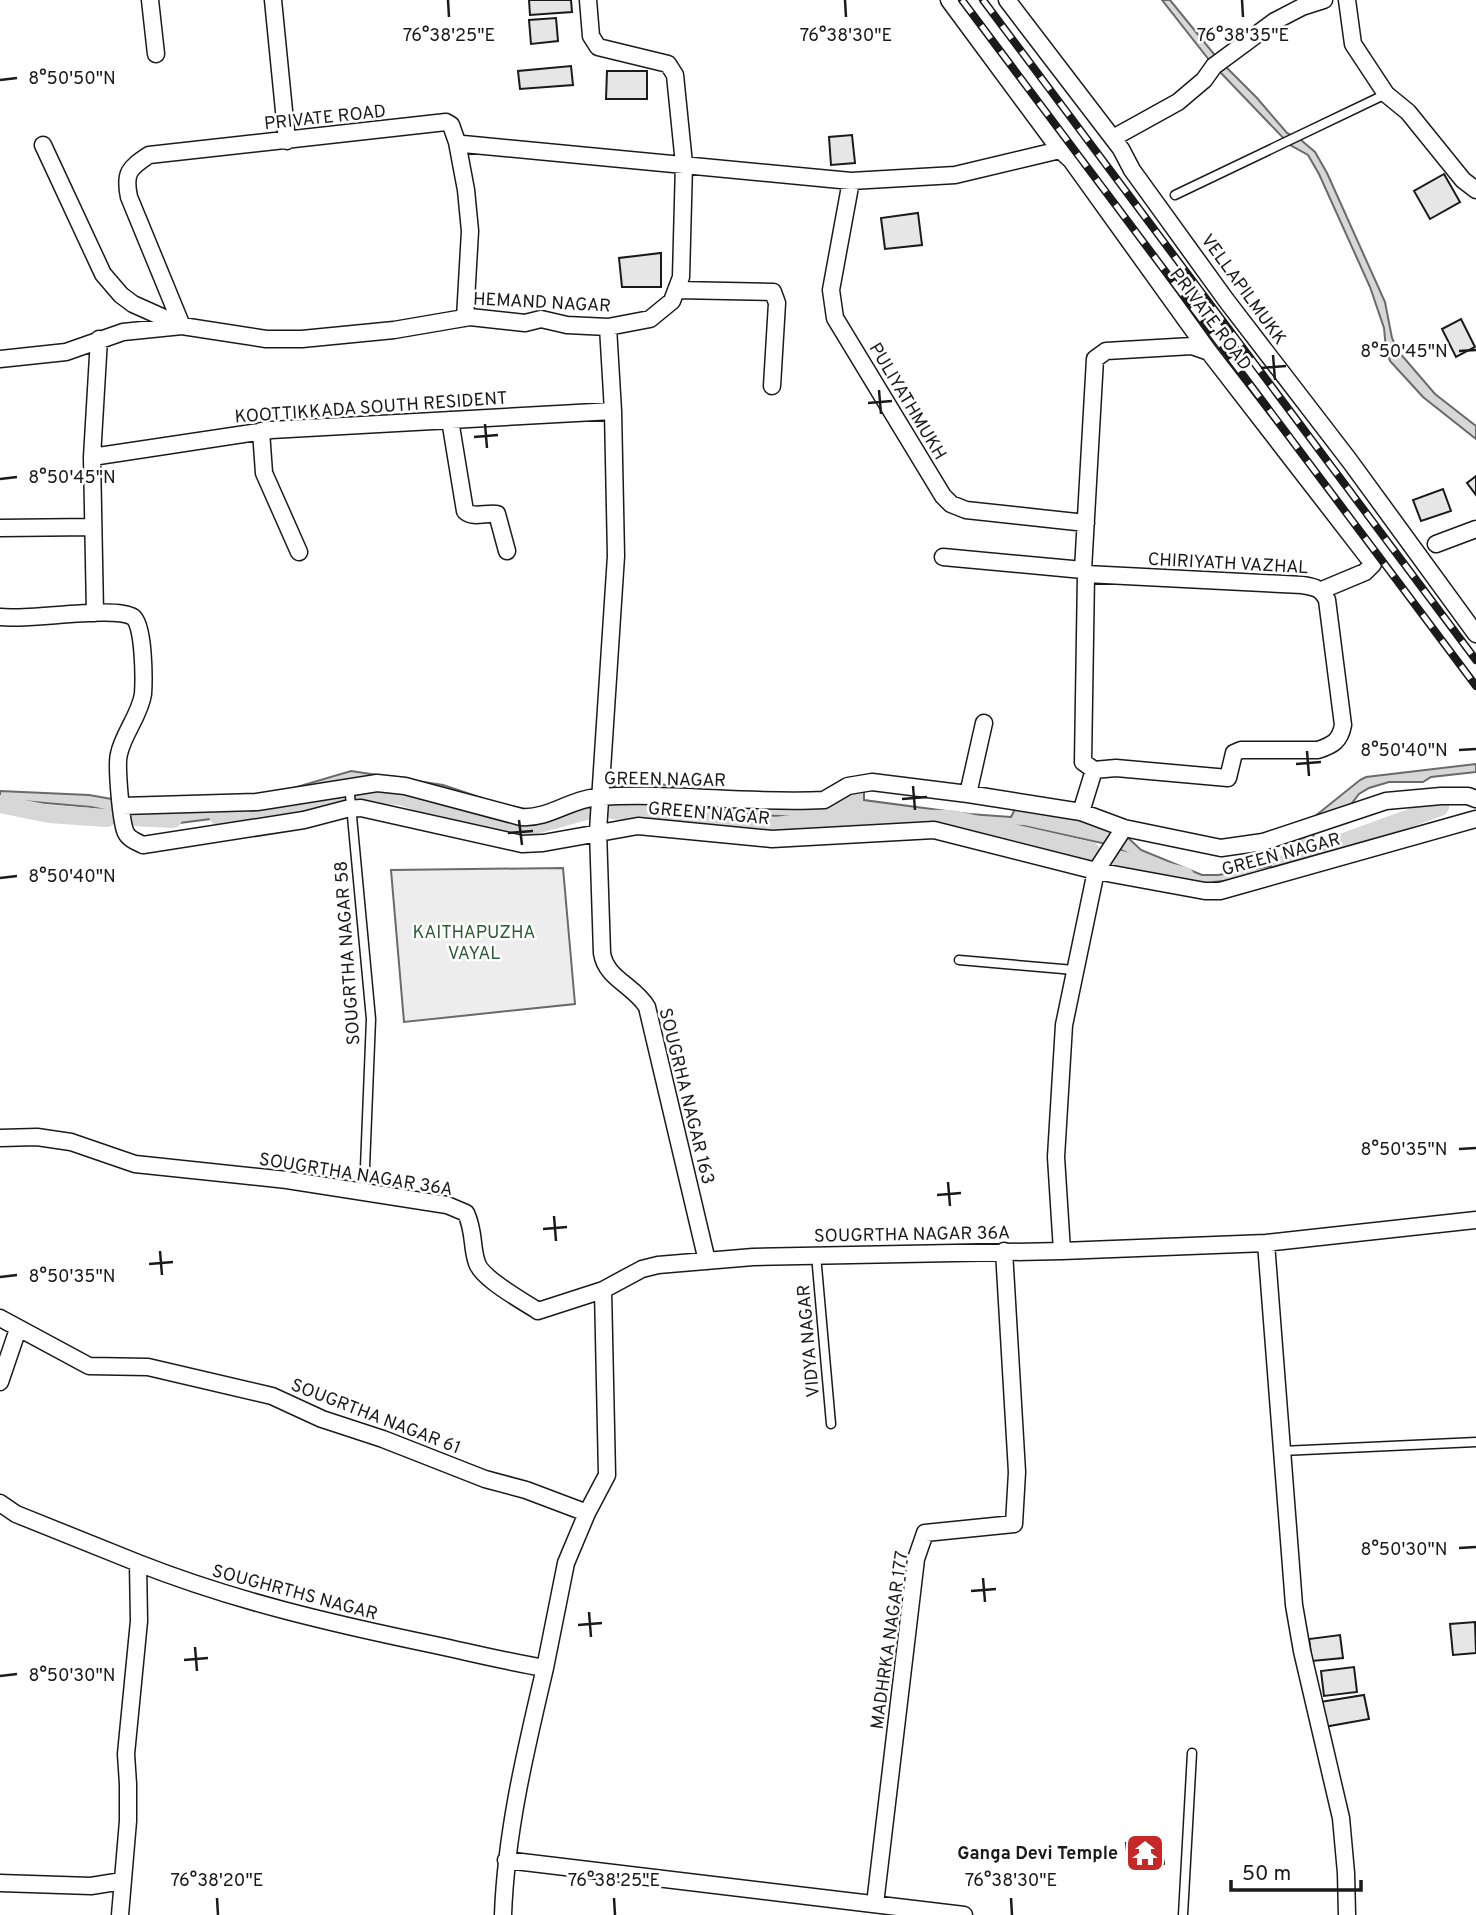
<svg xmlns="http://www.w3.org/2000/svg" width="1476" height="1915" font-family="Overpass,sans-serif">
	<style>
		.built { fill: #ededed; stroke: #6a6a6a; stroke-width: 2 }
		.water { fill: #d7d7d7; stroke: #6a6a6a; stroke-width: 2 }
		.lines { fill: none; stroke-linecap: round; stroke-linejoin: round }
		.canal { stroke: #d7d7d7; stroke-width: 18 }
		.building { fill: #e6e6e6; stroke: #1a1a1a; stroke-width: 2 }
		.lane-casing { stroke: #1a1a1a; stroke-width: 11 }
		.street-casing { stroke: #1a1a1a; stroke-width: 19 }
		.lane { stroke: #fff; stroke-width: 8 }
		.street { stroke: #fff; stroke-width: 16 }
		.rail-casing { stroke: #1a1a1a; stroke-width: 8 }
		.rail { stroke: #fff; stroke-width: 5; stroke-dasharray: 16; stroke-linecap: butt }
		.ticks { fill: none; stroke: #1a1a1a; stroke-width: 2.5 }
		.labels { text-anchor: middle; stroke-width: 5; stroke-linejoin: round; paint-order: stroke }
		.street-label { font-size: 18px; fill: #1a1a1a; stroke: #fff }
		.park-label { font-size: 18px; fill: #2b5a34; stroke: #fff }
		.poi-label { font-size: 18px; font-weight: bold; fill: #1a1a1a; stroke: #fff; text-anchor: end }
		.ticks-label { font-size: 18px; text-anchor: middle; fill: #1a1a1a; stroke: #fff; stroke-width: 5; stroke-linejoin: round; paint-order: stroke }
	</style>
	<rect width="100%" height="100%" fill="#fff"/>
	<path class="built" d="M563,868L575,1004L404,1022L391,870Z"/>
	<path class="water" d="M1162,0H1170L1218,59L1213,65Z
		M1224,65L1257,98L1287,133L1301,140L1315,152L1327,173L1385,302L1392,338L1398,351L1435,394L1476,426V439L1423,397L1390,361L1386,349L1384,328L1370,287L1319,174L1308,155L1290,145L1219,71Z
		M1476,764V772L1431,777L1423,782H1389L1369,788L1359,794L1349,807L1314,831C1313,838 1313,848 1309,854C1295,876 1237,880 1213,882L1210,885L1188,884L1115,847L1124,834L1141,850L1202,875H1218L1271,866L1285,860L1298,848L1304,825L1360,780L1366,777Z
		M351,771L443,785L497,803L525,809L545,810L575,803L605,805L529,827L442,795L373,783L226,817L172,824L91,807L0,799V791L89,795L129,802L263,797Z
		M628,782H652L761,806L864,791V800L969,814L1011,817L1016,807L1070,817L1118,830L1106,844L1024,826L949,823L895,813L845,811L803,817L756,815L702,807L664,795L613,797L614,785L627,787Z"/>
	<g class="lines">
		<path class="canal" d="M0,804L49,814L107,818
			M613,810L671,818L768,827L839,818L952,819L1091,851
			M218,816L251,813L359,794L400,796L510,832L586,811
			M132,817L173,819
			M1113,858L1185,876
			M1281,865L1440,807"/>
	</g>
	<path class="building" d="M529,0H571L572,12L530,15Z
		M556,18L558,41L531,44L529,20Z
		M571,66L573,85L520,89L518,71Z
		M607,71H647V99H606Z
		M852,135L855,163L831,165L829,137Z
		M1444,174L1460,202L1430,219L1414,191Z
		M918,213L922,245L885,249L881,218Z
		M661,253V287H622L619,258Z
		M1461,319L1475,347L1456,357L1442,329Z
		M1476,476V495L1467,483Z
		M1443,489L1451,511L1421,521L1413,500Z
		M1475,1622L1476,1653L1453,1655L1450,1624Z
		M1340,1635L1343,1658L1312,1661L1309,1639Z
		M1354,1667L1357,1692L1324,1696L1321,1671Z
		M1364,1695L1369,1719L1324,1727L1320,1702Z
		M1160,1841L1164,1864L1129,1868L1126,1843Z"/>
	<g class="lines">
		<defs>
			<path id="lane" d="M1175,195L1386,94
				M350,795L371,1019L364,1192
				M959,960L1074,970
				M816,1255L831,1424
				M1282,1451L1476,1442
				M1183,1915L1192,1753"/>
			<path id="street" d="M150,0L156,54
				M273,0L287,141
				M949,0L1060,150L1071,160L1209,352L1373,564L1365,572L1322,590
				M1007,0L1121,149L1132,170L1226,300L1349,460L1476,634
				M1347,0L1353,44L1386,94L1408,112L1463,180L1476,190
				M1113,138L1178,102L1204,80L1214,66L1275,21L1302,7L1324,0
				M457,142L466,190L470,231L465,318
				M43,145L103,274L121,295L133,304L180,325
				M851,181L831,290L835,318L943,496L951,504L966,510L1086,523
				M676,290L773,292L777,303L772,386
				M182,326L129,197C124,173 129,168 149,155L446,122L451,125L457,142L463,144L851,181L955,175L1060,150
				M608,327L613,411L616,556L598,831L602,953C606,979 634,985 647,1007L707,1261
				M0,359L66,352L123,332L182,326L266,339H302L394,330L470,317L525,323L541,319L567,325L608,327L650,319L672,301L681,277L684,164L675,75L668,64L598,47L591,36L588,0
				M450,420L465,511C473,519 487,512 497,514L507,551
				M261,431L264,473L299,552
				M92,457L271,430L613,411
				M0,528L93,527
				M1436,544L1476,529
				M943,557L1083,570
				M1086,574L1083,762L1094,770
				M95,613L92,457L99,339
				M0,617C29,621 114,605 133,617C144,624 144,680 143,694C140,715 123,734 119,754C116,764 121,824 126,833C129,839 137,842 143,845L304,820L346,809L361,808L522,844L543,843L638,826L772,839L934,830L1096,871L1205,891H1220L1476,819
				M968,794L984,723
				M122,806L257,802L377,783L405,786L521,817C549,819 570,799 598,797C673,792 749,804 824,800L848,786L872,782L968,794L1081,812L1124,828L1221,848L1263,842L1386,801L1441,796H1468L1476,799
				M1081,812L1094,770L1116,768L1228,778L1234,753L1241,750H1318C1333,745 1340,741 1343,725L1327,600C1321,588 1315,587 1302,585L1086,574L1083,570L1095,359L1106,351L1192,346L1209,352
				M0,1138L37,1137L71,1142L135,1164L287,1180L447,1205L466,1213C475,1233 471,1246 477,1263C482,1279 523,1301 538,1311L603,1290L642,1269L658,1265L753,1257L1062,1251L1266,1243L1476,1220
				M1266,1243L1294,1605L1302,1651L1341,1818L1346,1873L1347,1915
				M1062,1251L1056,1157L1064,1025L1096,871L1124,828
				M0,1318L89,1366L148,1367L272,1396L322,1419L383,1439L485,1479L526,1490L587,1513L566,1563L545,1668
				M0,1382L18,1329
				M0,1503L16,1514L138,1563
				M587,1513L607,1475L603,1290
				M506,1860L964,1915
				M0,1883L91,1886L122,1881
				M875,1904L916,1559L925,1533L1014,1524L1017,1472L1004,1251
				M120,1915L128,1821V1784L126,1754L139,1621L138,1563C234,1601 334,1624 435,1645C472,1653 508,1662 545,1668C526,1749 506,1831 503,1915"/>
		</defs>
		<use href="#lane" class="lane-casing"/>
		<use href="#street" class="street-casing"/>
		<use href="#lane" class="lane"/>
		<use href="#street" class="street"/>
		<defs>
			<path id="rail" d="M962,0L1476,686
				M983,0L1476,660"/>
		</defs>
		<use href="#rail" class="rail-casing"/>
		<use href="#rail" class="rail"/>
	</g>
	<path class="ticks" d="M448,0L449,17M845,0L846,17M1242,0L1243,17M0,80L17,78M1459,351L1476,350M1273,355L1275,380M1261,368L1286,366M879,390L881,414M868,403L892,401M485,424L487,448M474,437L498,435M0,479L17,477M1459,750L1476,749M1307,751L1309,776M1296,764L1321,762M913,786L915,810M902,799L927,797M519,820L522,845M508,833L533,831M0,878L17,876M1459,1149L1476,1148M948,1182L950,1206M937,1195L961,1193M554,1216L556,1241M543,1229L567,1227M160,1251L162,1275M149,1264L173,1262M0,1277L17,1275M1459,1548L1476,1547M983,1578L985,1602M971,1591L996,1589M589,1612L591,1637M578,1625L602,1623M195,1647L197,1671M184,1660L208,1658M0,1676L17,1674M217,1898L218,1915M614,1898L615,1915M1011,1898L1012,1915"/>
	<defs>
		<symbol id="temple-square" viewBox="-11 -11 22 22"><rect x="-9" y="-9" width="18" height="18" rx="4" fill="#c62828" stroke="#fff"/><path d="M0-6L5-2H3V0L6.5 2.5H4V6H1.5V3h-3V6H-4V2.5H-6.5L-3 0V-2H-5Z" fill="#fff"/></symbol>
	</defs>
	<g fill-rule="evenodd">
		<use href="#temple-square" x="1123" y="1831" width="44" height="44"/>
	</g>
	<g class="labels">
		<g class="street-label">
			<text transform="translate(325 117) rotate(-6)" y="6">PRIVATE ROAD</text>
			<text transform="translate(1244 289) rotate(54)" y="6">VELLAPILMUKK</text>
			<text transform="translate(542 302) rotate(3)" y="6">HEMAND NAGAR</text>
			<text transform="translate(1211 319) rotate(53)" y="6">PRIVATE ROAD</text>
			<text transform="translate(908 401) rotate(59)" y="6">PULIYATHMUKH</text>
			<text transform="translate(371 407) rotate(-4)" y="6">KOOTTIKKADA SOUTH RESIDENT</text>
			<text transform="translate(1228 563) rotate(3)" y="6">CHIRIYATH VAZHAL</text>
			<text transform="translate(665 779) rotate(1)" y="6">GREEN NAGAR</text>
			<text transform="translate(709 813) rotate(5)" y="6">GREEN NAGAR</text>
			<text transform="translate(1281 854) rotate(-15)" y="6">GREEN NAGAR</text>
			<text transform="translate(347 953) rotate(-94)" y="6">SOUGRTHA NAGAR 58</text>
			<text transform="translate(687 1096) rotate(76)" y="6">SOUGRHA NAGAR 163</text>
			<text transform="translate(356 1174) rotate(9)" y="6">SOUGRTHA NAGAR 36A</text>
			<text transform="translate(912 1234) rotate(-1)" y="6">SOUGRTHA NAGAR 36A</text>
			<text transform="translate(808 1341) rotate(-95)" y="6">VIDYA NAGAR</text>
			<text transform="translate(376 1416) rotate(21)" y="6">SOUGRTHA NAGAR 61</text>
			<text transform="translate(295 1592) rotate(15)" y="6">SOUGHRTHS NAGAR</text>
			<text transform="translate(889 1640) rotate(-82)" y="6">MADHRKA NAGAR 177</text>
		</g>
		<g class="park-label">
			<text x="474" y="938">KAITHAPUZHA<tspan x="474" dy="21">VAYAL</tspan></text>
		</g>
		<g class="poi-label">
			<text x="1118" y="1859">Ganga Devi Temple</text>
		</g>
	</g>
	<g class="ticks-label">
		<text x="449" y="41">76°38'25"E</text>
		<text x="846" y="41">76°38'30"E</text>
		<text x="1243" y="41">76°38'35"E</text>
		<text x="72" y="84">8°50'50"N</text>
		<text x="1404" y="357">8°50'45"N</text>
		<text x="72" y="483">8°50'45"N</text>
		<text x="1404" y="756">8°50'40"N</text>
		<text x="72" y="882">8°50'40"N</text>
		<text x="1404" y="1155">8°50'35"N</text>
		<text x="72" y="1282">8°50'35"N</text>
		<text x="1404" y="1555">8°50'30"N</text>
		<text x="72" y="1681">8°50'30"N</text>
		<text x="217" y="1886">76°38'20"E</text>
		<text x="614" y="1886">76°38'25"E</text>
		<text x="1011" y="1886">76°38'30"E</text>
	</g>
	<path d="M1231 1880v10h130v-10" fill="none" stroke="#1a1a1a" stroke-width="3.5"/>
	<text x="1242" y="1880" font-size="21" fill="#1a1a1a" stroke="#ffffff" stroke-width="5" paint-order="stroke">50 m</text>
</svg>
